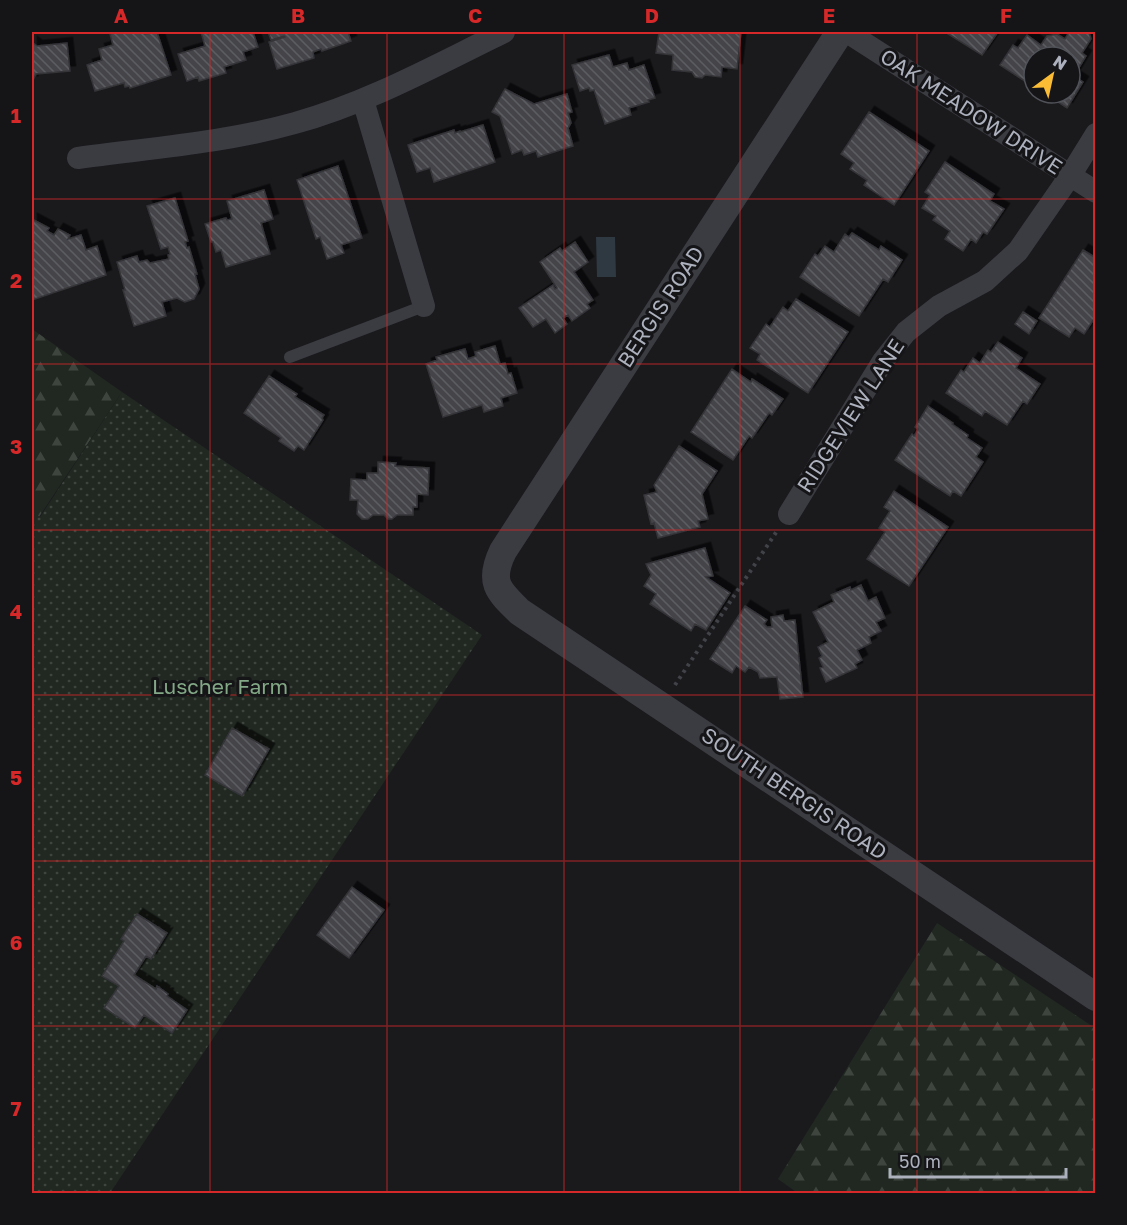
<svg xmlns="http://www.w3.org/2000/svg" width="1127" height="1225" font-family="'Golos Text',sans-serif">
	<style>
		.forest { fill: url(#forest-firs) }
		.park { fill: url(#park-dots) }
		.water { fill: #2f3942 }
		.building { fill: url(#building-back-hatch); stroke: #343439; stroke-width: 1.5; filter: url(#shadow) }
		.lines { fill: none; stroke-linecap: round; stroke-linejoin: round }
		.path { stroke: #414349; stroke-width: 4; stroke-dasharray: 3 4.5; stroke-linecap: butt }
		.service { stroke: #3b3c42; stroke-width: 12 }
		.minor { stroke: #3b3c42; stroke-width: 22 }
		.tertiary { stroke: #3b3c42; stroke-width: 28 }
		.grid { fill: none; stroke: #d62828; stroke-width: 1.5; stroke-opacity: 0.55 }
		.labels { text-anchor: middle; stroke-width: 6; stroke-linejoin: round; paint-order: stroke }
		.street-label { font-size: 21px; fill: #acb1bd; stroke: #151518 }
		.park-label { font-size: 21px; fill: #83a886; stroke: #151518 }
		.neatline { fill: none; stroke: #d62828; stroke-width: 2 }
		.grid-label { font-size: 20px; text-anchor: middle; font-weight: bold; fill: #d62828 }
	</style>
	<defs>
		<pattern id="forest-firs" width="22" height="20" patternUnits="userSpaceOnUse" patternTransform="scale(1.5)"><rect width="22" height="20" fill="#202821"/><path d="M5 1l3.5 6h-7zM16 11l3.5 6h-7z" fill="#3e453f"/></pattern>
		<pattern id="park-dots" width="8" height="8" patternUnits="userSpaceOnUse" patternTransform="scale(1.5)"><rect width="8" height="8" fill="#202821"/><path d="M2 2h.1M6 6h.1" fill="none" stroke="#3e453f" stroke-width="1.8" stroke-linecap="round"/></pattern>
		<pattern id="building-back-hatch" width="6" height="6" patternUnits="userSpaceOnUse" patternTransform="scale(1.5)"><rect width="6" height="6" fill="#44454a"/><path d="M-1 5l2 2M0 0l6 6M5-1l2 2" fill="none" stroke="#5c5d62"/></pattern>
		<filter id="shadow"><feDropShadow dx="5.5" dy="-5.5" stdDeviation="0" flood-color="#0009"/></filter>
	</defs>
	<rect width="100%" height="100%" fill="#1a1a1d"/>
	<path class="forest" d="M32,329L122,392L39,517L32,512Z
		M937,923L1095,1028V1193L799,1194L778,1179Z"/>
	<path class="park" d="M122,392L482,635L110,1193H32V512L40,517Z"/>
	<path class="water" d="M596,237H615L616,277H597Z"/>
	<path class="building" d="M117,32H144L145,34L157,32L171,75L130,88L129,86L125,87L124,83L95,91L87,65L102,60L99,49L113,45L110,34Z
		M201,32H253L258,47L243,52L246,60L224,67L226,73L199,81L198,77L187,81L178,54L205,46Z
		M268,32H348L351,41L322,51L321,49L313,52L314,58L277,69L269,42L285,37L284,36L271,40Z
		M659,32H741L737,69L722,67L721,77L705,75L702,78L695,77L692,72L672,70L673,55L656,53Z
		M945,32H998L982,55Z
		M1069,32H1089L1091,39L1082,53L1086,56L1074,76L1083,82L1067,108L1044,93H1070V57H1034V87L1000,65L1013,45L1018,48L1027,35L1041,45L1047,36L1057,34L1065,39Z
		M32,42L37,46L67,43L70,71L36,74L32,82Z
		M609,55L613,67L627,63L629,70L644,65L655,98L648,100L649,102L629,108L631,115L605,124L594,90L590,91L589,88L580,91L572,65Z
		M505,89L534,104L567,94L572,112L568,113L571,123L568,128L573,146L538,157L536,151L524,155L522,150L512,154L500,116L492,112Z
		M869,112L929,151L894,205L864,185L867,180L850,169L854,163L841,154Z
		M483,125L495,162L434,182L430,168L417,172L408,145L454,130L455,133L460,131V132Z
		M945,162L994,194L990,201L1004,209L987,234L983,232L976,243L971,239L963,251L945,239L950,231L933,220L936,216L922,208L930,195L925,192Z
		M338,166L362,238L341,245L344,253L327,259L320,237L316,239L297,180Z
		M264,190L273,219L261,223L270,254L226,267L221,250L216,252L213,242H211L205,224L226,218L227,220L232,219L227,201Z
		M175,198L188,241L185,242L187,248L189,247L197,274H195L199,289L194,299L185,302L177,298L162,302L166,316L134,326L123,290H125L117,262L137,256L139,262L147,260L150,263L169,259L168,255L170,254L168,247L161,249L147,206Z
		M32,219L49,228L47,231L54,235L58,229L70,235L68,239L81,235L86,250L97,246L106,275L32,300Z
		M852,233L879,250L881,246L902,260L888,282L883,279L859,316L800,277L815,254L818,256L825,246L834,252L845,234L849,237Z
		M575,242L588,262L574,272L593,300L587,304L590,308L572,321L568,315L563,318L567,324L555,333L546,319L533,327L519,308L553,285L555,289L557,288L540,262L560,248L562,251Z
		M1083,250L1096,258V316L1084,334L1075,328L1069,337L1039,318Z
		M796,299L848,332L808,393L757,360L760,354L750,348L766,324L770,327L783,307L788,311Z
		M1023,312L1037,321L1029,334L1015,324Z
		M998,342L1022,358L1016,368L1040,384L1027,404L1023,401L1007,425L985,411L982,416L946,393L961,370L964,372L973,358L980,363L988,350L991,352Z
		M495,346L500,364L505,363L508,374L511,373L517,393L501,398L503,406L484,412L482,405L443,417L426,364L437,360L436,357L465,349L468,359L476,356L475,352Z
		M732,369L751,382L752,379L783,399L772,415L769,413L752,438L749,436L733,460L691,432Z
		M269,376L297,394L295,397L324,415L322,418L323,420L304,450L298,446L294,451L279,441L281,438L244,413Z
		M928,406L953,423L952,424L968,435L967,438L982,448L976,457L983,462L961,496L953,491L950,496L895,460L912,434L914,436L918,429L915,427Z
		M679,446L717,471L702,494L708,519L698,521L700,527L658,538L654,523L651,524L644,495L657,492L654,485Z
		M378,462L396,463L395,466L429,468L428,495L417,494V507H413V515H397L392,519H388L384,515H373L368,519H362L357,514L358,500H350L351,479L367,480V473H378Z
		M894,491L948,527L909,586L867,559L885,532L879,528L890,511L884,507Z
		M705,548L713,576L706,577L730,593L706,630L695,624L691,631L650,604L656,594L644,586L651,575L646,564Z
		M861,585L868,601L876,597L885,618L876,622L881,631L869,637L871,643L857,650L862,660L855,664L857,668L826,682L820,668L823,667L819,658L822,656L818,647L828,642L813,612L834,602L831,595L850,587L851,590Z
		M745,606L767,620L764,624L767,627H772L771,617L783,615L784,621L795,620L803,697L780,699L777,677L760,678L758,672L749,667L745,672L736,666L732,673L710,659Z
		M232,728L269,749L242,796L205,775Z
		M352,887L384,910L349,958L317,935Z
		M137,914L167,933L151,959L146,956L134,975L156,989L157,986L168,994L167,996L187,1010L172,1033L144,1015L135,1028L104,1008L119,986L102,976L124,941L121,939Z"/>
	<g class="lines">
		<path class="path" d="M675,685L777,531"/>
		<path class="service" d="M290,357L424,306"/>
		<path class="minor" d="M847,32L1096,192
			M363,100L424,306
			M78,158C150,148 224,143 295,123C368,103 436,65 504,32
			M789,514L883,361L906,332L939,306L985,281L1018,251L1070,176L1096,134"/>
		<path class="tertiary" d="M840,32L503,551C488,582 498,591 520,612L1096,997"/>
	</g>
	<path class="grid" d="M210,32V1194M387,32V1194M564,32V1194M740,32V1194M917,32V1194M32,199H1096M32,364H1096M32,530H1096M32,695H1096M32,861H1096M32,1026H1096"/>
	<g class="labels">
		<g class="street-label">
			<text transform="translate(971 112) rotate(33)" y="7">OAK MEADOW DRIVE</text>
			<text transform="translate(661 307) rotate(-57)" y="7">BERGIS ROAD</text>
			<text transform="translate(851 416) rotate(-57)" y="7">RIDGEVIEW LANE</text>
			<text transform="translate(794 794) rotate(34)" y="7">SOUTH BERGIS ROAD</text>
		</g>
		<g class="park-label">
			<text x="220" y="694">Luscher Farm</text>
		</g>
	</g>
	<rect width="1127" height="1225" fill="none" stroke="#151518" stroke-width="66"/>
	<g transform="translate(1052 75) rotate(33)"><circle r="28" fill="#151518" stroke="#51535a" stroke-width="1.5"/>
	<path d="M0-4.5L10 22L0 15L-10 22Z" fill="#fabc35"/>
	<text y="-9" font-size="16" font-weight="bold" text-anchor="middle" fill="#acb1bd">N</text>
	</g>
	<path d="M890 1168v9h176v-9" fill="none" stroke="#acb1bd" stroke-width="3"/>
	<text x="899" y="1168" font-size="18" fill="#acb1bd" stroke="#151518" stroke-width="4.5" paint-order="stroke">50 m</text>
	<rect x="33" y="33" width="1061" height="1159" class="neatline"/>
	<g class="grid-label">
		<text x="121" y="23">A</text>
		<text x="298" y="23">B</text>
		<text x="475" y="23">C</text>
		<text x="652" y="23">D</text>
		<text x="829" y="23">E</text>
		<text x="1006" y="23">F</text>
		<text x="16" y="123">1</text>
		<text x="16" y="288">2</text>
		<text x="16" y="454">3</text>
		<text x="16" y="619">4</text>
		<text x="16" y="785">5</text>
		<text x="16" y="950">6</text>
		<text x="16" y="1116">7</text>
	</g>
</svg>
